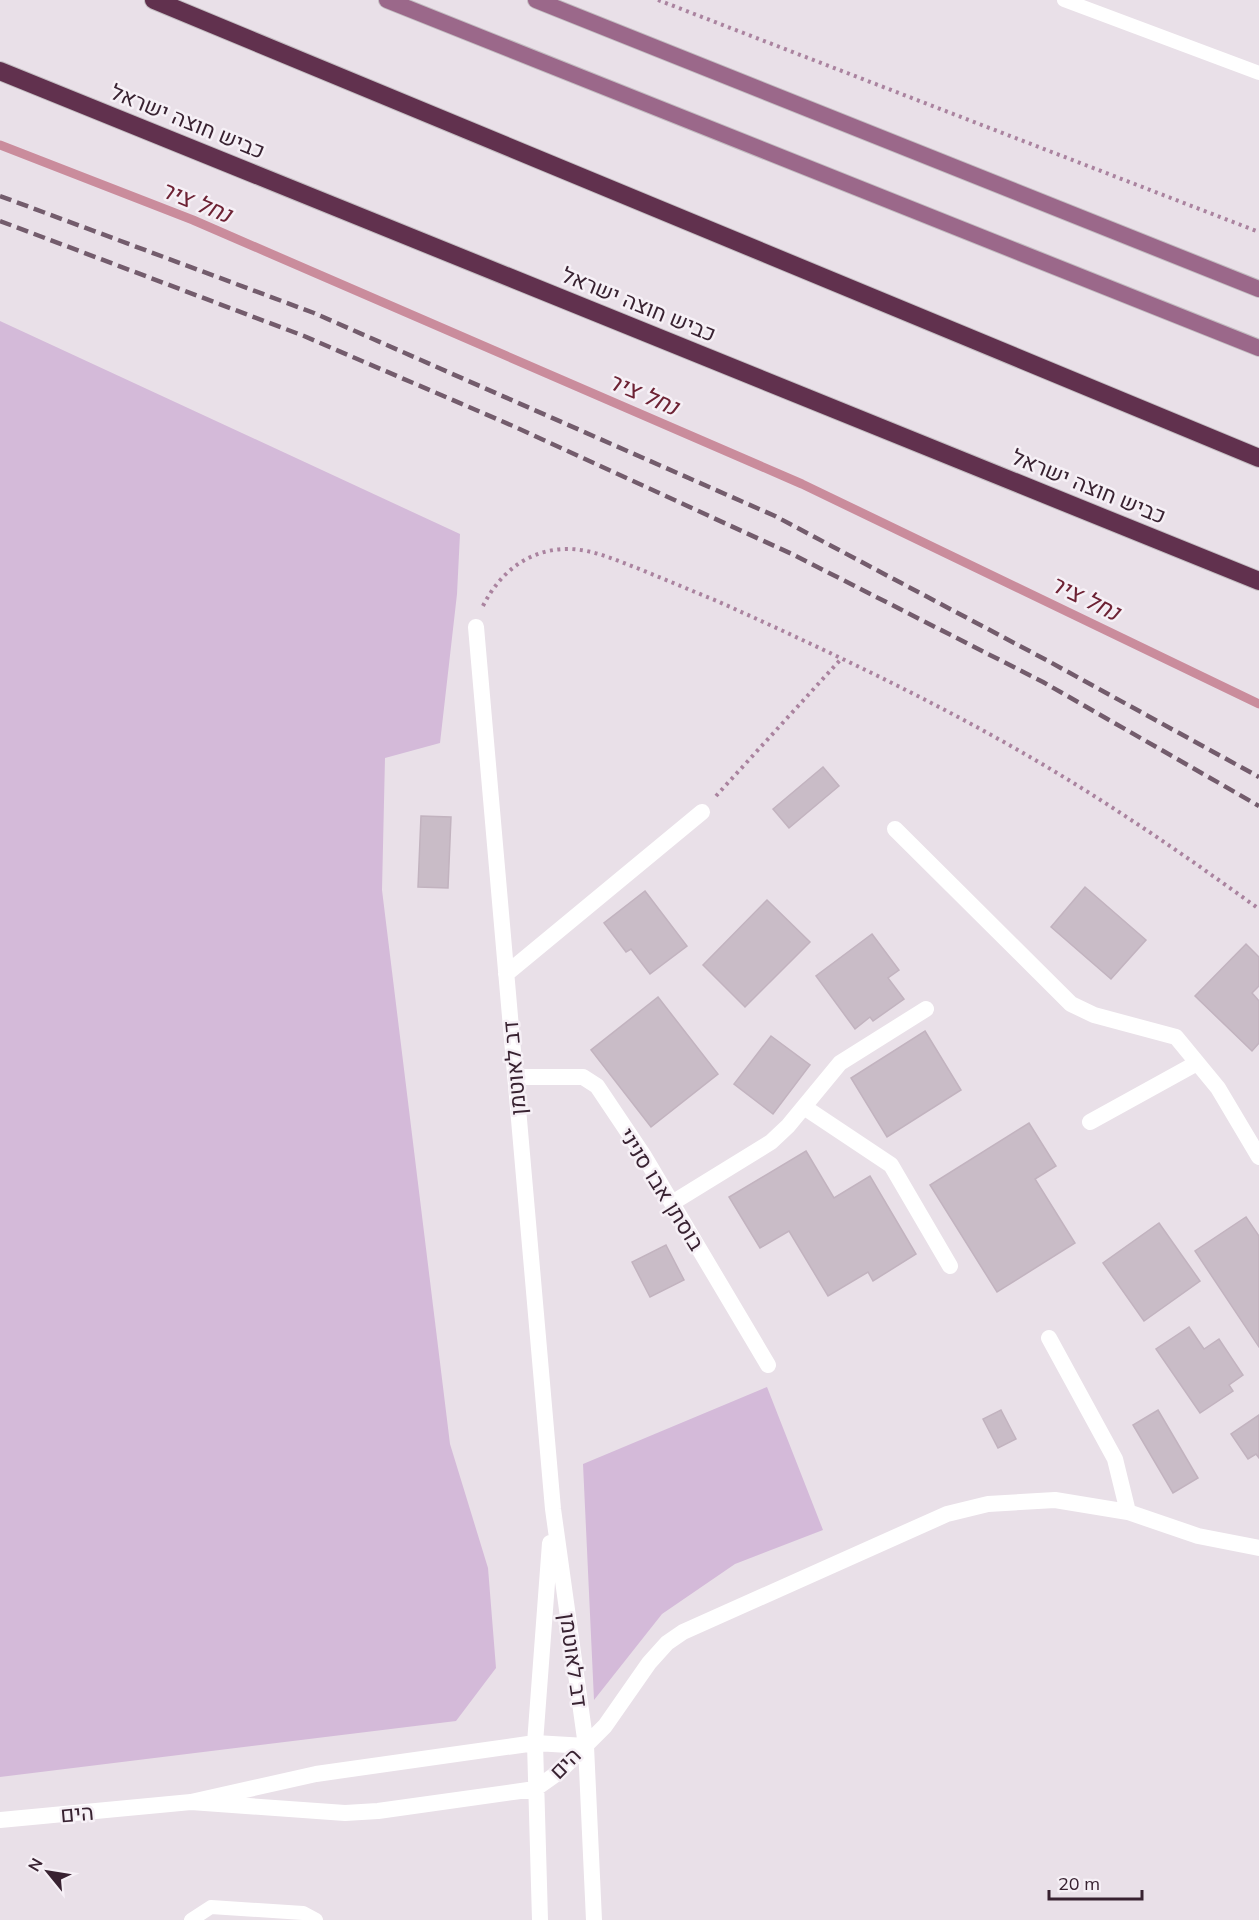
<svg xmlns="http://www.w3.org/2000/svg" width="1259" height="1920" font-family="Mulish,Heebo,sans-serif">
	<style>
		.green { fill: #d4bad9 }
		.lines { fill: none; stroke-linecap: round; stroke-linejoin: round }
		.stream { stroke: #ca8c9c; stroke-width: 9 }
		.building { fill: #c9bcc7; stroke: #c2b3bf; stroke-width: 1.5 }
		.primary-casing { stroke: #c3bdc1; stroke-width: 18 }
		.motorway-casing { stroke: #c3bdc1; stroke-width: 20 }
		.path { stroke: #aa839f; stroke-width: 4; stroke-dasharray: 3 4.5; stroke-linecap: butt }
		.service { stroke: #fff; stroke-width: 14 }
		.minor { stroke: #fff; stroke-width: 16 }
		.primary { stroke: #9b688a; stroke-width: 16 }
		.motorway { stroke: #61314e; stroke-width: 18 }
		.rail { stroke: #735c6c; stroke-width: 4.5; stroke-dasharray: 12 6; stroke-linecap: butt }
		.labels { text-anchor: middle; stroke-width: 5; stroke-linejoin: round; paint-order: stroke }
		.street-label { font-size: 22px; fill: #382231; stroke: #f6f0f6 }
		.water-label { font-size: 24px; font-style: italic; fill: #6d2234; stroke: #f6f0f6 }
	</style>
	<rect width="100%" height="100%" fill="#e9e0e8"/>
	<path class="green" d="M0,321L460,534L457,594L440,743L385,758L382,890L450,1444L488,1568L496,1668L456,1721L0,1777Z
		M767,1387L823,1530L735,1564L662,1614L594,1700L583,1464Z"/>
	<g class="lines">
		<path class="stream" d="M0,145L193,220L802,484L1259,704"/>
	</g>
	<path class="building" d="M823,767L839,786L789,828L773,809Z
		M421,816L451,817L448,888L418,887Z
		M1085,887L1146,940L1111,979L1051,927Z
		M645,891L687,946L650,974L631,949L626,952L604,923Z
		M767,900L810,942L745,1007L703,965Z
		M872,934L899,970L888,978L904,999L873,1021L870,1017L855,1029L816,976Z
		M1246,944L1259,957V986L1252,993L1259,1001V1043L1252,1051L1195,996Z
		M658,997L718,1074L651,1127L591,1050Z
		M925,1031L961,1090L887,1137L851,1078Z
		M771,1036L810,1065L773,1114L734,1084Z
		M1029,1123L1056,1166L1035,1179L1075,1243L997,1292L930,1185Z
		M806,1151L834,1198L870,1176L916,1254L873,1281L868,1272L828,1296L789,1231L760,1248L729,1197Z
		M1246,1217L1259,1236V1347L1195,1251Z
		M1159,1223L1200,1281L1144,1321L1103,1263Z
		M666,1245L684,1280L650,1297L632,1262Z
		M1189,1327L1204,1349L1219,1339L1243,1375L1229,1385L1233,1391L1200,1413L1156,1349Z
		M1001,1410L1016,1439L998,1448L983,1419Z
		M1158,1410L1198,1478L1173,1493L1133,1425Z
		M1259,1415V1458L1256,1454L1248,1459L1231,1434Z"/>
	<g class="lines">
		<defs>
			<path id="primary" d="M387,0L1259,348
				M536,0L1259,289"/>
			<path id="motorway" d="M154,0L1259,458
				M0,71L1259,581"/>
		</defs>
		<use href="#primary" class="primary-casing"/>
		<use href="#motorway" class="motorway-casing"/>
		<path class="path" d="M658,0L1259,232
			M483,606C499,574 526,551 563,549C590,548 613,559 637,568C664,579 690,590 717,601C844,658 973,719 1091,794C1148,830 1204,869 1259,909
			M716,796L841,659"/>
		<path class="service" d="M1064,0L1259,73
			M191,1920L211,1907L303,1913L316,1920"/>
		<path class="minor" d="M476,627L553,1509L586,1746L594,1920
			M895,829L1071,1004L1094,1015L1176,1037L1218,1088L1259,1157
			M506,974L702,812
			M515,1077H583L597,1086L644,1156L768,1365
			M804,1107L891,1165L950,1266
			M1090,1122L1197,1063
			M672,1203L771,1142L788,1126L840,1063L926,1009
			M1049,1338L1115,1459L1128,1512
			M191,1802L345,1813L378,1811L535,1789L559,1772L605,1726L649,1663L667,1643L683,1632L947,1514L988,1504L1055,1500L1128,1512L1198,1536L1259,1548
			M0,1820L191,1802L316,1774L535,1743L586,1746
			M540,1920L535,1743L550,1543"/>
		<use href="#primary" class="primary"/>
		<use href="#motorway" class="motorway"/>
		<path class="rail" d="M0,196L314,313L775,516L1050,662L1259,777
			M0,221L304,336L513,426L792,554L1043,682L1259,806"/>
	</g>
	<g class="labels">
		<g class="street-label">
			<text transform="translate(188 121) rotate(22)" y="8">כביש חוצה ישראל</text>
			<text transform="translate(639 304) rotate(22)" y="8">כביש חוצה ישראל</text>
			<text transform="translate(1089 486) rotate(22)" y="8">כביש חוצה ישראל</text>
			<text transform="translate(514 1068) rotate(-95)" y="8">דב לאוטמן</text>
			<text transform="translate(662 1189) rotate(58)" y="8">בוסתן אבו סניני</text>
			<text transform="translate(574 1660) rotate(82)" y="8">דב לאוטמן</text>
			<text transform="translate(565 1763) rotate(-45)" y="8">הים</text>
			<text transform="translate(77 1813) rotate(-5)" y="8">הים</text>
		</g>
		<g class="water-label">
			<text transform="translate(196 202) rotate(22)" y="8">נחל ציר</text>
			<text transform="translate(643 394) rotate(23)" y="8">נחל ציר</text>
			<text transform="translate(1085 598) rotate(26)" y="8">נחל ציר</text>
		</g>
	</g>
	<g transform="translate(48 1872) rotate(300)" stroke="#f6f0f6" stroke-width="4.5" paint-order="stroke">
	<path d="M0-4.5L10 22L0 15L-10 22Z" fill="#382231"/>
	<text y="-9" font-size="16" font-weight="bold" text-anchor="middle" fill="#382231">N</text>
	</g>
	<path d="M1049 1890v9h93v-9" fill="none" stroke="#382231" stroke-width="3"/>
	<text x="1058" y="1890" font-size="18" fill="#382231" stroke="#f6f0f6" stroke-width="4.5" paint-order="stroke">20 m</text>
</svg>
